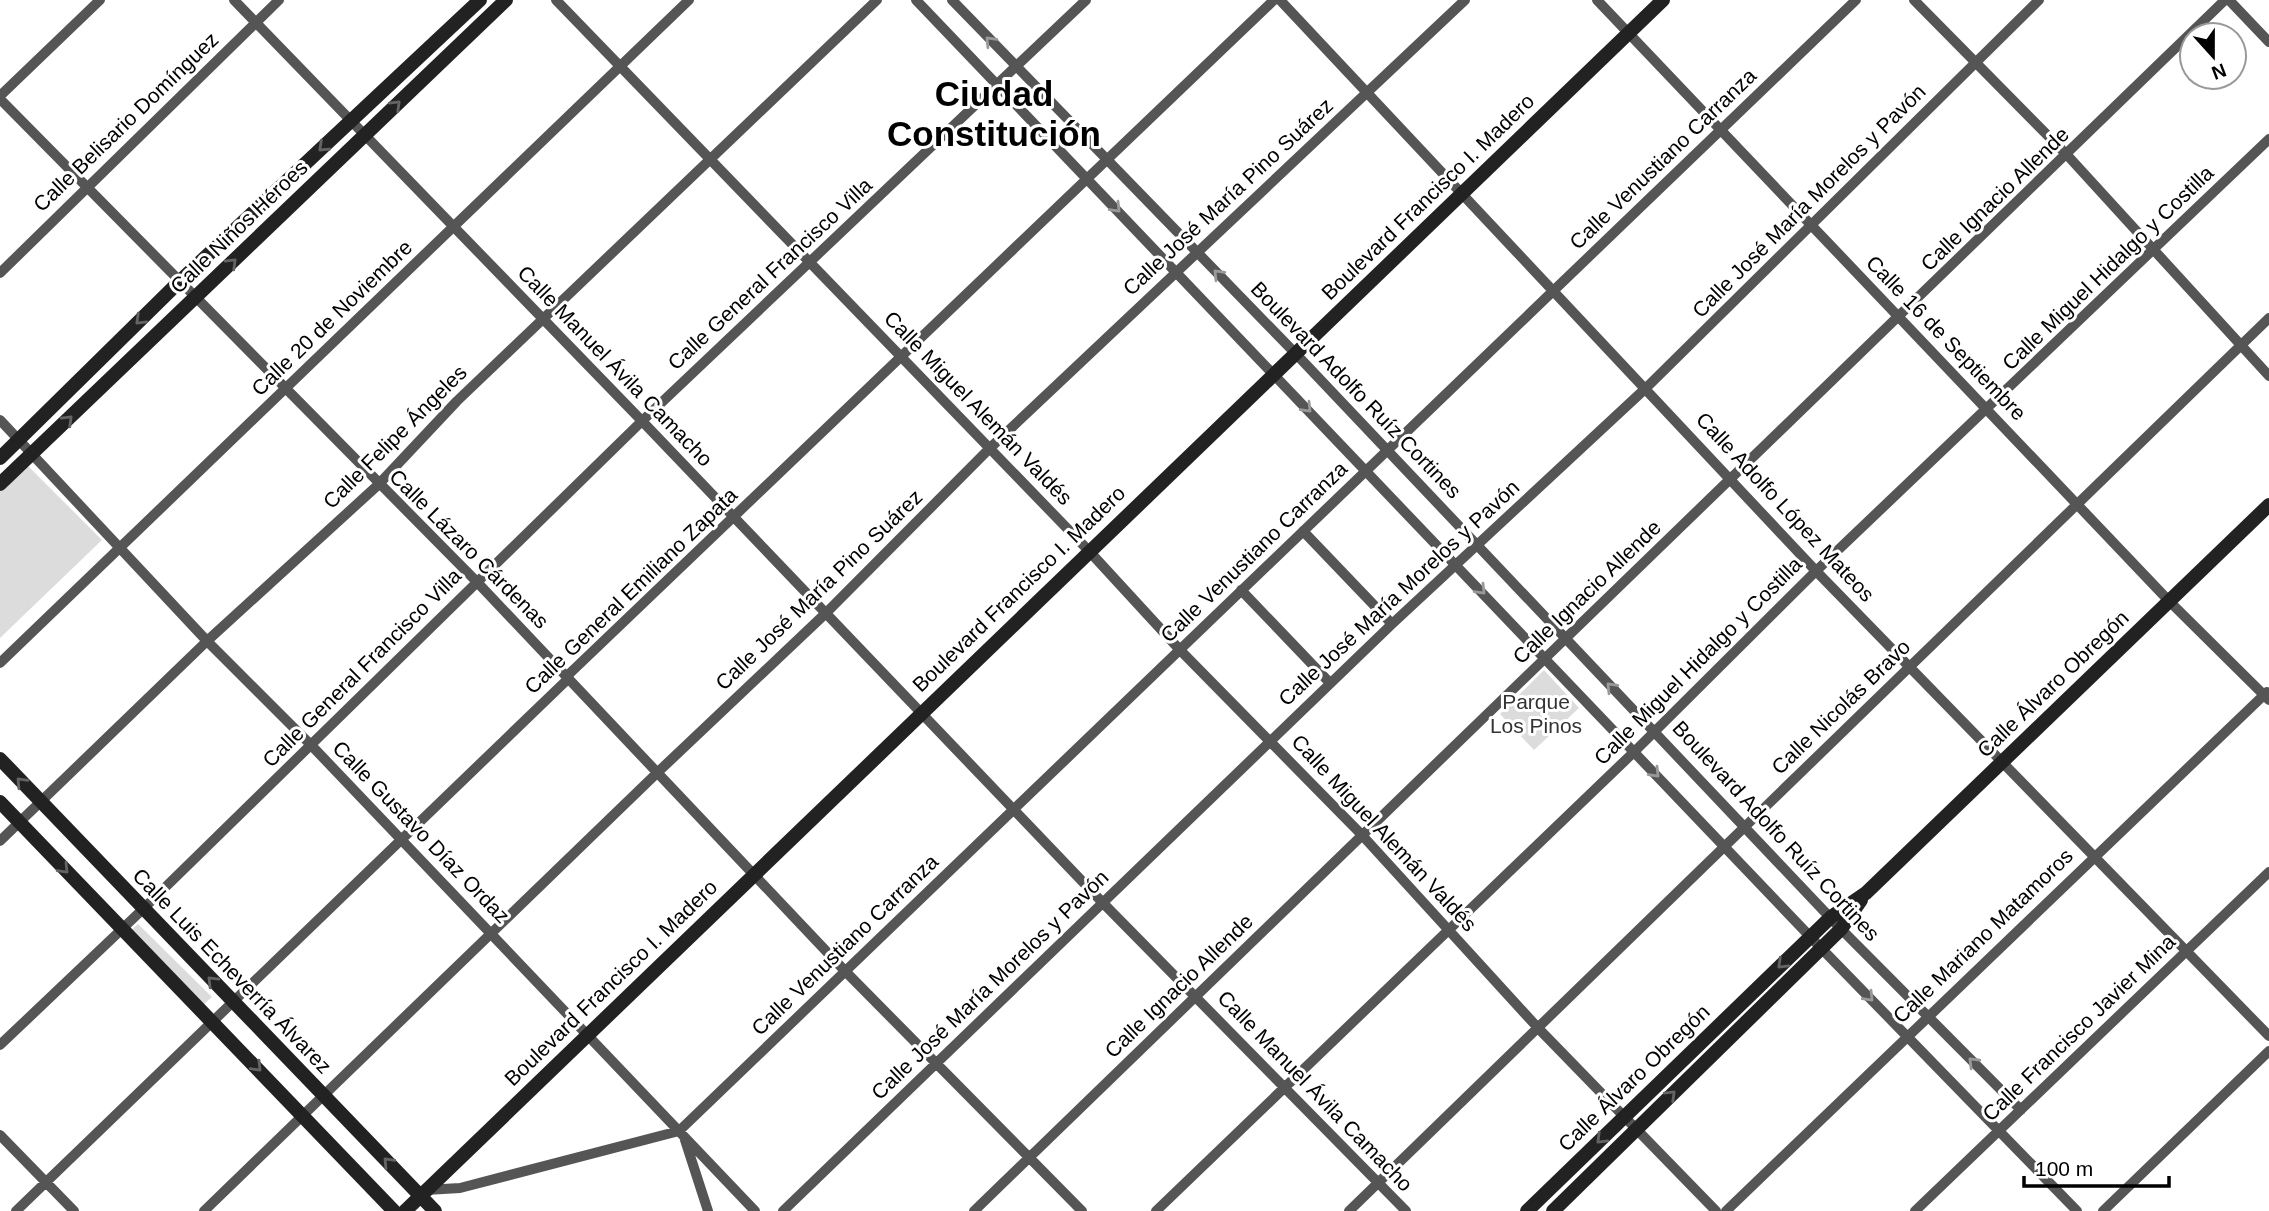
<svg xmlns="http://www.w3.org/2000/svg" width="2269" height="1211" font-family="Arial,sans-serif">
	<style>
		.green { fill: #dcdcdc }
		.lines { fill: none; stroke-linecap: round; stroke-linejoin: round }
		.street { stroke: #555; stroke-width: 10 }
		.secondary { stroke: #222; stroke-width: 14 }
		.oneway { stroke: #999 }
		.oneway2 { stroke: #646464 }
		.labels { text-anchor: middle; stroke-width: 6; stroke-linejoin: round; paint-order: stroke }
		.street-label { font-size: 21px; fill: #000; stroke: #fff }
		.park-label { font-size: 21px; fill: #333; stroke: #fff }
		.town-label { font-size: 35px; font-weight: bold; fill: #000; stroke: #fff }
	</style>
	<rect width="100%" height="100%" fill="#fff"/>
	<path class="green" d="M25,463L102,540L0,638V487Z
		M1544,670L1579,708L1534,750L1500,714Z
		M138,924L212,997L203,1005L129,932Z"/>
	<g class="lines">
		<path class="street" d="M234,0L642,421L1103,903L1406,1211
			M556,0L1089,551L1180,650L1361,834L1538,1028L1716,1211
			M916,0L1821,948L2077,1211
			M952,0L1296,354L1841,929L2021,1110
			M1280,0L1816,571L2269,1036
			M1597,0L2169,601L2269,700
			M1914,0L2068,156L2269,376
			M2229,0L2269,42
			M0,96L100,0
			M0,99L476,581L845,971L1082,1211
			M0,273L279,0
			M0,420L207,641L311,745L755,1211
			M1303,531L1392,624
			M1241,590L1330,683
			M0,663L689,0
			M0,841L207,641L378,485L457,401L877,0
			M0,1045L142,910L642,421L1086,0
			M0,1135L74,1211
			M685,1140L708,1211
			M426,1190L460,1188L679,1131L1856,0
			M16,1211L569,678L567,676L1274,0
			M204,1211L658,772L826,613L990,448L1465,0
			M783,1211L1392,624L1646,388L2039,0
			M974,1211L2225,0
			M1156,1211L1635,751L1816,571L2269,139
			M1349,1211L2269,318
			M1726,1211L2267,692
			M1915,1211L2269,872
			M2103,1211L2269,1051"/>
		<path class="secondary" d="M0,458L181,280L480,0
			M0,484L506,0
			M0,759L435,1211
			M0,802L394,1211
			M405,1211L1663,0
			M1527,1211L1831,917L1866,893L2269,505
			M1553,1211L1841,929L1861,900"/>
	</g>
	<defs><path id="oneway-chevron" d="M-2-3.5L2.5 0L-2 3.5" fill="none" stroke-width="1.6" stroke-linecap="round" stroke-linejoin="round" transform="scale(1.75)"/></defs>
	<g class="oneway">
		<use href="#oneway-chevron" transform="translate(990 41) rotate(-133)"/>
		<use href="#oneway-chevron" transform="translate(1116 208) rotate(46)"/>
		<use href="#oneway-chevron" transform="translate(1218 274) rotate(-134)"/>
		<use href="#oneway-chevron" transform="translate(1307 408) rotate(46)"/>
		<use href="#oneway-chevron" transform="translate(1481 590) rotate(46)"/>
		<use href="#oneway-chevron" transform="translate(1611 687) rotate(-134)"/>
		<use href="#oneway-chevron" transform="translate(1655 773) rotate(46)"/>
		<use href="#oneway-chevron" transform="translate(1869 997) rotate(46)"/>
		<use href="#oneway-chevron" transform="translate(1973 1062) rotate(-135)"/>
	</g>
	<g class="oneway2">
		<use href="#oneway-chevron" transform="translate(396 105) rotate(-44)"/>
		<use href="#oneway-chevron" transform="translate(323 147) rotate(137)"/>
		<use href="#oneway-chevron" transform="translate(232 263) rotate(-44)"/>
		<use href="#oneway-chevron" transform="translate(140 320) rotate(136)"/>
		<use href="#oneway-chevron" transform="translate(68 420) rotate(-44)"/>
		<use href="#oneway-chevron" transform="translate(21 782) rotate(-133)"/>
		<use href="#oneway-chevron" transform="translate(64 869) rotate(46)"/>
		<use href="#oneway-chevron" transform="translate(1782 964) rotate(136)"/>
		<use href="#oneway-chevron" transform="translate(212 981) rotate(-135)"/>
		<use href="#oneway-chevron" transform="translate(257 1067) rotate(46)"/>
		<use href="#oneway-chevron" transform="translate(1671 1095) rotate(-44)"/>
		<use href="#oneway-chevron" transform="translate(1601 1139) rotate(136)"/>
		<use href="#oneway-chevron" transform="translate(388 1162) rotate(-133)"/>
	</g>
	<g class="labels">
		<g class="street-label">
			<text transform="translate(126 122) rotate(-44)" y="7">Calle Belisario Domínguez</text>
			<text transform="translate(1663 159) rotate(-44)" y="7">Calle Venustiano Carranza</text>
			<text transform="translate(1228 197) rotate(-43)" y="7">Calle José María Pino Suárez</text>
			<text transform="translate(1428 197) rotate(-44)" y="7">Boulevard Francisco I. Madero</text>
			<text transform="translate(1995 199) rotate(-44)" y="7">Calle Ignacio Allende</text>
			<text transform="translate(1809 201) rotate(-45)" y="7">Calle José María Morelos y Pavón</text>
			<text transform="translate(239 227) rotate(-44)" y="7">Calle Niños Héroes</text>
			<text transform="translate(2108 268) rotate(-44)" y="7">Calle Miguel Hidalgo y Costilla</text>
			<text transform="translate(770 274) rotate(-43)" y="7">Calle General Francisco Villa</text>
			<text transform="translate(332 318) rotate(-44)" y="7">Calle 20 de Noviembre</text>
			<text transform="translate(1946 338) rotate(46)" y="7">Calle 16 de Septiembre</text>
			<text transform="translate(615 366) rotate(46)" y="7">Calle Manuel Ávila Camacho</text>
			<text transform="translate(1356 390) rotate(46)" y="7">Boulevard Adolfo Ruíz Cortines</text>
			<text transform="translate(978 408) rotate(46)" y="7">Calle Miguel Alemán Valdés</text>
			<text transform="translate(395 437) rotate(-45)" y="7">Calle Felipe Ángeles</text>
			<text transform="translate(1785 507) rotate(47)" y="7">Calle Adolfo López Mateos</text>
			<text transform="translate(469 549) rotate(45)" y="7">Calle Lázaro Cárdenas</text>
			<text transform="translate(1254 552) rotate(-44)" y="7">Calle Venustiano Carranza</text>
			<text transform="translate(1019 589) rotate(-44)" y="7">Boulevard Francisco I. Madero</text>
			<text transform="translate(819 590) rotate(-44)" y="7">Calle José María Pino Suárez</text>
			<text transform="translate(631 591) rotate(-44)" y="7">Calle General Emiliano Zapata</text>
			<text transform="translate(1587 592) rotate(-44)" y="7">Calle Ignacio Allende</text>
			<text transform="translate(1399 593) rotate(-43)" y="7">Calle José María Morelos y Pavón</text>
			<text transform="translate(1698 661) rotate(-45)" y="7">Calle Miguel Hidalgo y Costilla</text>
			<text transform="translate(362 668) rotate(-45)" y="7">Calle General Francisco Villa</text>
			<text transform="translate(2053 684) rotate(-44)" y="7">Calle Álvaro Obregón</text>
			<text transform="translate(1841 707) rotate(-44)" y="7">Calle Nicolás Bravo</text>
			<text transform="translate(1776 831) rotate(47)" y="7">Boulevard Adolfo Ruíz Cortines</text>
			<text transform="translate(421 832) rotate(46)" y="7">Calle Gustavo Díaz Ordaz</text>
			<text transform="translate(1384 833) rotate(47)" y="7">Calle Miguel Alemán Valdés</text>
			<text transform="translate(1983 936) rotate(-44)" y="7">Calle Mariano Matamoros</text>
			<text transform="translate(845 945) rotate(-44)" y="7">Calle Venustiano Carranza</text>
			<text transform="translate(232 971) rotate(46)" y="7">Calle Luis Echeverría Álvarez</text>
			<text transform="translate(611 983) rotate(-44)" y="7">Boulevard Francisco I. Madero</text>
			<text transform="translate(990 985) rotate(-44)" y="7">Calle José María Morelos y Pavón</text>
			<text transform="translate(1179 986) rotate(-44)" y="7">Calle Ignacio Allende</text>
			<text transform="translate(2079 1028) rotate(-44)" y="7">Calle Francisco Javier Mina</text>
			<text transform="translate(1634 1078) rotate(-44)" y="7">Calle Álvaro Obregón</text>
			<text transform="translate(1315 1091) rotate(46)" y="7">Calle Manuel Ávila Camacho</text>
		</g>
		<g class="park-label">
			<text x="1536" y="709">Parque<tspan x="1536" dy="24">Los Pinos</tspan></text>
		</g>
		<g class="town-label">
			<text x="994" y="106">Ciudad<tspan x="994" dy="40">Constitución</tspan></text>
		</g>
	</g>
	<g transform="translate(2213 56) rotate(159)"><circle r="33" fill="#ffffff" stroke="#999999" stroke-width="2"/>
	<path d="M0-5L12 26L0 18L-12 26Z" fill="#000000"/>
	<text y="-10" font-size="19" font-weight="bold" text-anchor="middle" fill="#000000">N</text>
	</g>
	<path d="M2024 1176v10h145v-10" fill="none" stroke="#000000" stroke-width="3.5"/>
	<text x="2035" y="1176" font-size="21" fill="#000000" stroke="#ffffff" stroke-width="5" paint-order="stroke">100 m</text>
</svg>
